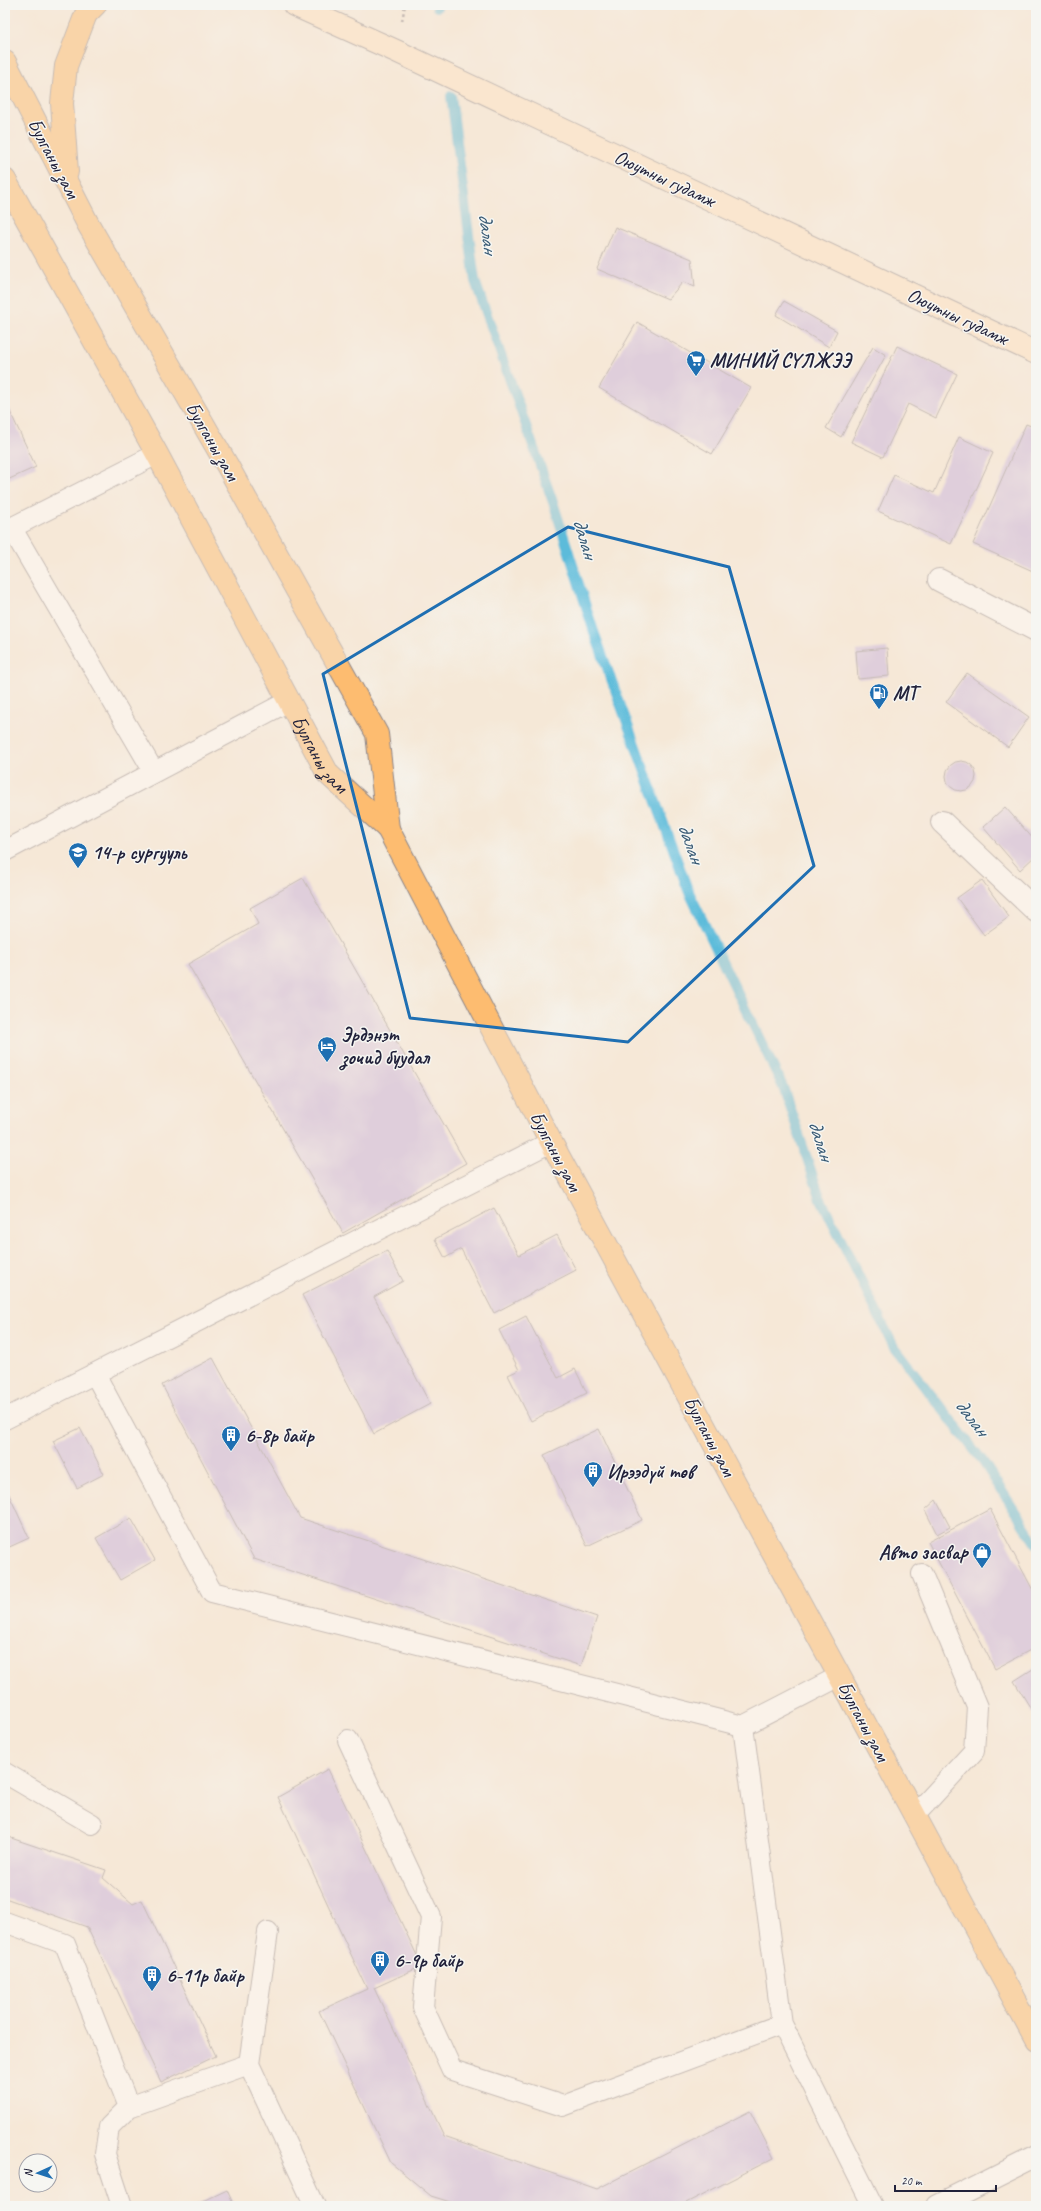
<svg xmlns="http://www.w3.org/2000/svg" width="1041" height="2211" font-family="Caveat,sans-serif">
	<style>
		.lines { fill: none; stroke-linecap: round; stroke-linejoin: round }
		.stream { stroke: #5bbbda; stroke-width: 10 }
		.building { fill: #c3afe0 }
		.lane-casing { stroke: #8c8589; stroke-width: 22 }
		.street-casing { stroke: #8c8589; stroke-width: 24 }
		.secondary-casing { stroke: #8c8589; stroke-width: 24 }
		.highway-casing { stroke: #8c8589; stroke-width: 24 }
		.path { stroke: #8c8589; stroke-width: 2.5; stroke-dasharray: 3 3; stroke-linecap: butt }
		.lane { stroke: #fff; stroke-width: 20 }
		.street { stroke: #fff; stroke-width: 22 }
		.secondary { stroke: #fee4c5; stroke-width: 22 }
		.highway { stroke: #fdbc6f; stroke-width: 22 }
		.marked { fill: none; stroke: #1f6fb2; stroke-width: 3; stroke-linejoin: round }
		.labels { text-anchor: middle; stroke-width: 3; stroke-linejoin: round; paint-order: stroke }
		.street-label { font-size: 20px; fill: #22223b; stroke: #f6f6f2 }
		.poi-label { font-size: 20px; font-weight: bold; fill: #22223b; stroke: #f6f6f2; text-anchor: start }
		.water-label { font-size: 21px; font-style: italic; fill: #365873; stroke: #f6f6f2 }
	</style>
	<rect width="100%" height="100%" fill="#f6f6f2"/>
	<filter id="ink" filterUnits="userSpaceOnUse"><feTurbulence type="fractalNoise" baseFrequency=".025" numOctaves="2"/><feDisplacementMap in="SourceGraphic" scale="8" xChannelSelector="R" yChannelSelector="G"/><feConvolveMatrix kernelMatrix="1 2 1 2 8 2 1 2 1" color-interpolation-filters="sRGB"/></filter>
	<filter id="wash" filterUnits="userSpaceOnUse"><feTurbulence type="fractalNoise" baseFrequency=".012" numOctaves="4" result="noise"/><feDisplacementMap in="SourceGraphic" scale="16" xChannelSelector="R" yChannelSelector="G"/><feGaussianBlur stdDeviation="0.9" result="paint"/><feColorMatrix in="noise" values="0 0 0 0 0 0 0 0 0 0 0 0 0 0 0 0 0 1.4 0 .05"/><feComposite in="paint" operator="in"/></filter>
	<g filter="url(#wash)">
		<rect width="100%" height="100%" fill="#f5e8d7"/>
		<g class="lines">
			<path class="stream" d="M437,7V5
				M451,96L475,281L554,505L594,632L688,890L783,1087L820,1197L894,1347L982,1460L1036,1544"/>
		</g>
		<g id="blocks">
			<path class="building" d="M615,227L692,259L695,287L683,282L668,299L597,269Z
				M784,301L837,331L829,347L776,315Z
				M637,322L751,388L712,454L599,388Z
				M897,346L957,374L936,418L908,404L883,457L851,442Z
				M873,347L886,355L841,437L826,428Z
				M5,401L36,467L5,481Z
				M1026,424L1036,428L1035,572L973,544Z
				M959,437L993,453L951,544L878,511L894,475L934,493Z
				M887,648L889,676L858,679L856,651Z
				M967,673L1029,717L1008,747L946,702Z
				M946 776a15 15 0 1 1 30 0a15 15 0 1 1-30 0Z
				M1005,807L1036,842V855L1020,870L983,827Z
				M303,878L466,1163L343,1233L188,964L258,924L250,908Z
				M982,880L1009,917L984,935L957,898Z
				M494,1208L519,1255L557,1235L576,1270L494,1313L461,1249L445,1258L435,1239Z
				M387,1251L403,1281L374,1297L430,1404L374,1434L302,1295Z
				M526,1316L558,1378L575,1369L587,1393L531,1421L508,1375L519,1370L499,1330Z
				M213,1358L300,1518L597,1617L581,1666L254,1559L162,1385Z
				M80,1428L104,1474L77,1488L53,1441Z
				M599,1429L642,1520L587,1546L544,1455Z
				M5,1486L29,1538L5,1549Z
				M936,1500L950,1527L937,1534L925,1510Z
				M990,1509L1036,1596V1647L995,1669L928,1542Z
				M131,1518L155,1560L120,1580L96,1538Z
				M1036,1667V1717L1014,1681Z
				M328,1769L422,1966L374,1988L444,2136L597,2189L750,2111L774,2158L680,2206H463L431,2196L391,2163L319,2011L367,1989L278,1797Z
				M5,1836L106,1870L103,1878L133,1904L142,1900L216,2056L161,2082L87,1927L5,1898Z
				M227,2190L234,2206H193Z"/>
		</g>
	</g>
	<g filter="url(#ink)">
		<use href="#blocks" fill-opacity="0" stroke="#8c8589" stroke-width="1"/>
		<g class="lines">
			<defs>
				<path id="lane" d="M11,527L154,772
					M5,531L157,454
					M5,851L289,701
					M95,1374L212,1592L743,1726L840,1676
					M5,1419L551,1142
					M743,1726L782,2024
					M348,1740L431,1917L423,2007L452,2070L563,2106L782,2024L873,2206
					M5,1773L92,1824
					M915,1815L974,1751L977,1707L922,1574
					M5,1922L65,1944L129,2107
					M268,1932L249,2064L315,2206
					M122,2206L105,2154L109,2127L129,2107L249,2064"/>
				<path id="street" d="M939,580L1036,630
					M942,822L1036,911
					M938,2206L1036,2157"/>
				<path id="secondary" d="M294,5L396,51L1036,353"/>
				<g id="highway">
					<path d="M5,62L88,224L227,465L377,734L388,829"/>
					<path d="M67,172L62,103L66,66L86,14L95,5"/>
					<path id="s1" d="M5,180L157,454L328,774L388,829L551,1142L1036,2040"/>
				</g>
			</defs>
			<use href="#lane" class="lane-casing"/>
			<use href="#street" class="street-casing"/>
			<use href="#secondary" class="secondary-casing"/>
			<use href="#highway" class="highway-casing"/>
			<path class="path" d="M402,21L405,5"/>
			<use href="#lane" class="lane"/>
			<use href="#street" class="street"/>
			<use href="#secondary" class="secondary"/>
			<use href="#highway" class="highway"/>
		</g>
	</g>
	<path d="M0 0H1041V2211H0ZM568,527L729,567L814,866L628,1042L410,1018L323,674Z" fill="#f5e8d7" fill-opacity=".55" fill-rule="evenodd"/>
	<path class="marked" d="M568,527L729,567L814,866L628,1042L410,1018L323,674Z"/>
	<defs>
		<symbol id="supermarket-pin" viewBox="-11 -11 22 30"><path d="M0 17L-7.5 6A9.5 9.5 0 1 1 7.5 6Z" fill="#1f6fb2" stroke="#f6f6f2"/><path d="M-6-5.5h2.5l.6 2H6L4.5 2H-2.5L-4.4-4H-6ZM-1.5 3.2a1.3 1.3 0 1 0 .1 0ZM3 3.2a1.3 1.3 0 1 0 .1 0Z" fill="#fff"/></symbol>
		<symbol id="fuel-pin" viewBox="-11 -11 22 30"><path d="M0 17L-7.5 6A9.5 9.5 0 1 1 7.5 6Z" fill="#1f6fb2" stroke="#f6f6f2"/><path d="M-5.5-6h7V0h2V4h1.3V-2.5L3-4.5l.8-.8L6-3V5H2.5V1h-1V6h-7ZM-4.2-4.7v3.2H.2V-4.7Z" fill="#fff"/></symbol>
		<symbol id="school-pin" viewBox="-11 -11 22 30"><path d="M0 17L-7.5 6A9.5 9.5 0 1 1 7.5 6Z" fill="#1f6fb2" stroke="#f6f6f2"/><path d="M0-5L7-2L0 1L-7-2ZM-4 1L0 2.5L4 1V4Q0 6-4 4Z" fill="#fff"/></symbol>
		<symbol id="hotel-pin" viewBox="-11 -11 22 30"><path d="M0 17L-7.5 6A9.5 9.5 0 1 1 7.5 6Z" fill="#1f6fb2" stroke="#f6f6f2"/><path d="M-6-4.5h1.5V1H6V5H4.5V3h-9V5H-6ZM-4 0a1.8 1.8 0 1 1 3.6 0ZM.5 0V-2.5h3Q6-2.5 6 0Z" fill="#fff"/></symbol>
		<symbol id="building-pin" viewBox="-11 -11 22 30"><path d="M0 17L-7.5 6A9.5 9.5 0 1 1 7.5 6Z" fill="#1f6fb2" stroke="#f6f6f2"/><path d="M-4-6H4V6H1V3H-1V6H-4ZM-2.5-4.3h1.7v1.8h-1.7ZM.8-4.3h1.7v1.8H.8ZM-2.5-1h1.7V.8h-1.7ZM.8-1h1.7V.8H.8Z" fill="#fff"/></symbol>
		<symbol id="shop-pin" viewBox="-11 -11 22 30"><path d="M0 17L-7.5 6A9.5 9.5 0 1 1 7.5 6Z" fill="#1f6fb2" stroke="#f6f6f2"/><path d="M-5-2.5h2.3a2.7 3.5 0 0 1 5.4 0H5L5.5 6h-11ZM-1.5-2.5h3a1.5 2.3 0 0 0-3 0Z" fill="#fff"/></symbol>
	</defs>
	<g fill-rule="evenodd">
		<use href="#supermarket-pin" x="685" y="349" width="22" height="30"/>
		<use href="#fuel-pin" x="868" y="682" width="22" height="30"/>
		<use href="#school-pin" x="67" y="841" width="22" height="30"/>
		<use href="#hotel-pin" x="316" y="1035" width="22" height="30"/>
		<use href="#building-pin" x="220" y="1424" width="22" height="30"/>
		<use href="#building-pin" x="582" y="1460" width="22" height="30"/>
		<use href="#shop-pin" x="971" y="1541" width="22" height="30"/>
		<use href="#building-pin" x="369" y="1949" width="22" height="30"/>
		<use href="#building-pin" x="141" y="1964" width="22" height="30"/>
	</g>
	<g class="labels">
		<g class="street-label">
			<text transform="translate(54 158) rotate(62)" y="7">Булганы зам</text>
			<text transform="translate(665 178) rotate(25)" y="7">Оюутны гудамж</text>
			<text transform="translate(958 316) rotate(25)" y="7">Оюутны гудамж</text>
			<text transform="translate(213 441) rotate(60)" y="7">Булганы зам</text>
			<text dy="7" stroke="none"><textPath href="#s1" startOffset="655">Булганы зам</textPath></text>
			<text transform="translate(556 1151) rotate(62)" y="7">Булганы зам</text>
			<text transform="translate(710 1436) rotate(62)" y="7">Булганы зам</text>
			<text transform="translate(864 1721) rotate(62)" y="7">Булганы зам</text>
		</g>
		<g class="poi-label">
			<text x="710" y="367">МИНИЙ СҮЛЖЭЭ</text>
			<text x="893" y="700">МТ</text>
			<text x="92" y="859">14-р сургууль</text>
			<text x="341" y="1041">Эрдэнэт<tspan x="341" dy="23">зочид буудал</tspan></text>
			<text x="245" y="1442">6-8р байр</text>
			<text x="607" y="1478">Ирээдүй төв</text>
			<text x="968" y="1559" text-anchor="end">Авто засвар</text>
			<text x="394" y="1967">6-9р байр</text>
			<text x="166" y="1982">6-11р байр</text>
		</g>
		<g class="water-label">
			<text transform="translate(488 233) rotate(82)" y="7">далан</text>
			<text transform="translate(585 538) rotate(73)" y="7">далан</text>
			<text transform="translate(691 843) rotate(70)" y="7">далан</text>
			<text transform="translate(821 1140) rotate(72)" y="7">далан</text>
			<text transform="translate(972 1417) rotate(52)" y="7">далан</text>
		</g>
	</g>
	<rect width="1041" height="2211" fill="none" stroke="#f6f6f2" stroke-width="20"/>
	<g transform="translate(38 2173) rotate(267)"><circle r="19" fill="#f6f6f2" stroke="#a1a1a9"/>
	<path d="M0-3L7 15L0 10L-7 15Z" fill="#1f6fb2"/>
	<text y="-6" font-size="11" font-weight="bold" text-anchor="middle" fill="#22223b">N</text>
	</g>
	<path d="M895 2185v6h101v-6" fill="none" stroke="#22223b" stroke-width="2"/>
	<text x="901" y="2185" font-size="12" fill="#22223b" stroke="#f6f6f2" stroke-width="3" paint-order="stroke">20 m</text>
</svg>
